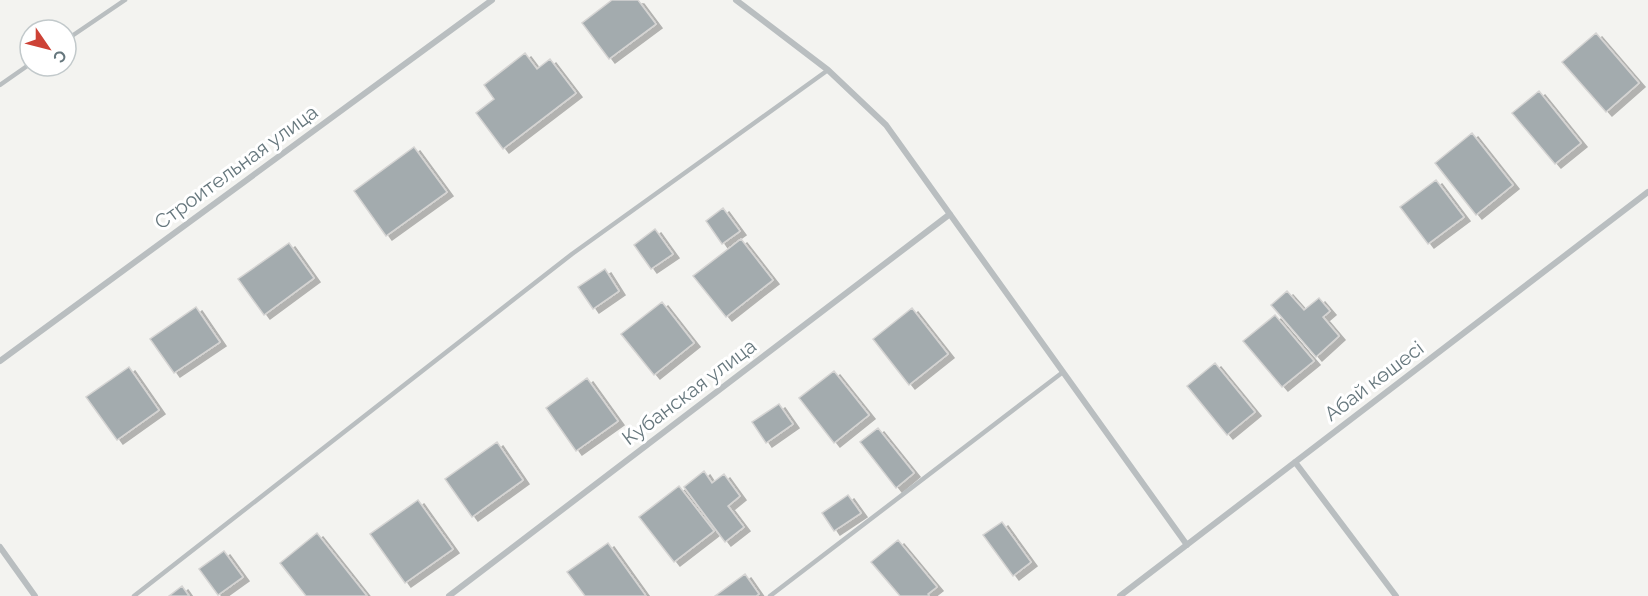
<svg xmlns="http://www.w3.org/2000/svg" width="1648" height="596" font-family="Raleway,sans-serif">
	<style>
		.building { fill: #a3abae; stroke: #d5d4d3; stroke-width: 1.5; filter: url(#shadow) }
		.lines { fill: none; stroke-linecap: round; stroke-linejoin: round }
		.service { stroke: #b9bec0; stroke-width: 4.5 }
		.minor { stroke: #b9bec0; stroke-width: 6 }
		.labels { text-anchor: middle; stroke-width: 6; stroke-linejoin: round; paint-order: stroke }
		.street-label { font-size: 20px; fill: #66777d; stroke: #fff }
	</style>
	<defs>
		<filter id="shadow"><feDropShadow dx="6" dy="4" stdDeviation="0" flood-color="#0004"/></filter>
	</defs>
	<rect width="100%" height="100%" fill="#f3f3f0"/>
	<path class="building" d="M612,0H638L656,24L609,59L582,23Z
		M1596,33L1639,83L1606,112L1562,62Z
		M525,53L537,69L550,59L576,93L503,149L476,113L494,99L484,85Z
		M1539,91L1581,143L1555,164L1512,113Z
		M1472,133L1513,185L1476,215L1435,163Z
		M414,147L447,192L386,236L354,191Z
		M1436,180L1464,217L1428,244L1400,207Z
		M723,208L740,231L722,244L706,221Z
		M655,229L673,254L651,269L634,245Z
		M741,239L773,280L726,317L693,276Z
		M289,243L314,278L264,315L238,279Z
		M605,269L619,291L593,309L578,287Z
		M1287,291L1304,310L1319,298L1330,311L1323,317L1339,336L1316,357L1271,305Z
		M662,302L694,343L654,375L621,334Z
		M196,307L220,342L174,373L150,339Z
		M912,308L948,354L909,385L873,339Z
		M1275,315L1314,361L1282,387L1243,341Z
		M1215,363L1255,412L1227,435L1187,386Z
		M129,367L159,410L117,440L86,397Z
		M834,371L869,415L834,443L799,398Z
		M587,378L618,421L576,451L546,408Z
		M779,404L793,424L766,443L752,422Z
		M878,428L914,473L896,488L860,442Z
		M497,442L523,480L472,517L445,479Z
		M704,471L712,483L724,474L740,496L728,506L744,527L725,542L684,487Z
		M679,486L714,531L674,562L639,517Z
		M848,495L861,513L834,531L822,513Z
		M418,500L453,549L405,583L370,534Z
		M1002,522L1031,562L1013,576L983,535Z
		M317,533L367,596H306L280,563Z
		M898,540L937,587L928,594L929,596H900L871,562Z
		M608,543L646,596H585L567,572Z
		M224,551L243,577L218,595L199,569Z
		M745,574L759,594L756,596H715Z
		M182,586L189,596H169Z"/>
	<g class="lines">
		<path class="service" d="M66,40L125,0
			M0,85L30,64
			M134,596L572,254L828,70
			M770,596L1063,372"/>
		<path class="minor" d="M736,0L828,70L886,125L1187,545
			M0,361L492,0
			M1295,462L1396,596
			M0,547L35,596
			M449,596L950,214
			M1120,596L1648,192"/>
	</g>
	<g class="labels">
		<g class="street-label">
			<text transform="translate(236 167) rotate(-36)" y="7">Строительная улица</text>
			<text transform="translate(1374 381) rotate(-37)" y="7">Абай көшесі</text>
			<text transform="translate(689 392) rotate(-37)" y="7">Кубанская улица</text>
		</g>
	</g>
	<g transform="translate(48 48) rotate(125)"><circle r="28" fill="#ffffff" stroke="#c2c9cb" stroke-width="1.5"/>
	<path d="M0-4.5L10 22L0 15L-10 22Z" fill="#cd4236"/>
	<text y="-9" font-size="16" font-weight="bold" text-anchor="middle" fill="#66777d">С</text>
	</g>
</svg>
